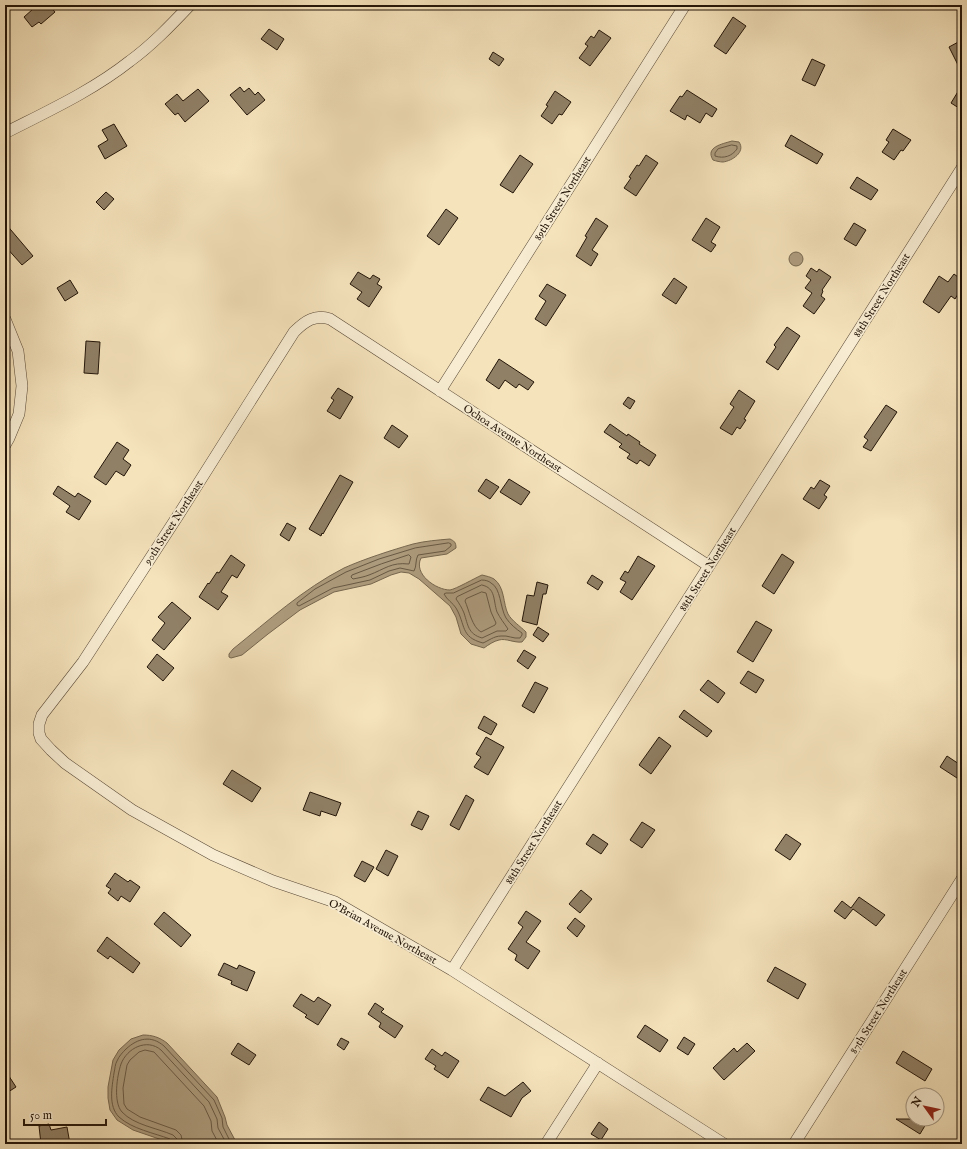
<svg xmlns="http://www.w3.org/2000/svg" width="967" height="1149" font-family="'IM FELL English',serif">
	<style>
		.water { fill: #ae9d7f; stroke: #76674f }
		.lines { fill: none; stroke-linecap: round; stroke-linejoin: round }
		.shore { stroke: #685944; stroke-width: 1 }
		.building { fill: #908066; stroke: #231508 }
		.minor-casing { stroke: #584835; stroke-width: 12 }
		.minor { stroke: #f8edd3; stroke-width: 11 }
		.labels { text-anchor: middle; stroke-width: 3.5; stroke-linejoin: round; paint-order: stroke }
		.street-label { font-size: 11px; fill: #231508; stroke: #f8edd3 }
	</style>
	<rect width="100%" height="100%" fill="#f5e3bc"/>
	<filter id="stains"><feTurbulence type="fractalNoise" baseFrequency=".005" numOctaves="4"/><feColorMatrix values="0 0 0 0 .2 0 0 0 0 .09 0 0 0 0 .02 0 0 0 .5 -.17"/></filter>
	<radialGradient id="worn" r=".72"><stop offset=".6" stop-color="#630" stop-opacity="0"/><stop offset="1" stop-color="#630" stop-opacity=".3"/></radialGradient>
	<path class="water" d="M732,141L739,142C746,152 732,161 723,162C720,162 716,161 713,160C705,147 722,144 732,141Z
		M789 259a7 7 0 1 1 14 0a7 7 0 1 1-14 0Z
		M450,539C454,541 456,542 456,548L447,554L421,558C413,574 436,590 450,590C456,589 475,578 482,575C486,576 491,577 494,579C505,587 503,604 508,614C512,621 520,626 526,632V637L522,642C514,643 506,638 499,640C494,641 488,645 484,648L471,644L461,634L456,617L450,606L419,579L409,573L401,572L391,575L371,584L334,592L300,610L268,634L242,655L231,658L229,657V654L233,649C268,621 303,589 344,568C364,559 392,550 413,544C425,541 438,540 450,539Z
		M143,1035C152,1035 159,1037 167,1043L217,1097L225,1117L227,1125L235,1140L234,1144H177L168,1142L133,1130L117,1120L110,1110L108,1098V1087L113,1060L119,1050L131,1039Z"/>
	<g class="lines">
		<path class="shore" d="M732,145L737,146V149C732,156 724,159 715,156V153L718,149Z
			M449,543L451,544V546L445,551L418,555C415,560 417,566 414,571L400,568L389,571L370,580L333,588L299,606L297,605V603L315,589L346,572L379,559L415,548Z
			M409,555L411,557L409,564C391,562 385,569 369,575C364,577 358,578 353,579L351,577L352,575L381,564Z
			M482,580C485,580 489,581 491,583C501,588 500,608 506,618C510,624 516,629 522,633V635L520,638C513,639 508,635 501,636C494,636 488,641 483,643C460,637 466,625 456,608C453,603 447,600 444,594L446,593H453Z
			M482,585C496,588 493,600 497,612C500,618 504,623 508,629L506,631H497L482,638C468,634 468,625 464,613C462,608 459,603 456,599L457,597Z
			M482,592L486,593L491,612L496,623L495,625L481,632C472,627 469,610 465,601L466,599Z
			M172,1144V1141L170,1139C154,1133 132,1129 119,1117C108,1106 112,1087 114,1073C115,1069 115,1064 117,1061C119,1056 123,1052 126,1049C138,1038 151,1035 164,1046L214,1100L222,1118L223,1127L230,1141V1144
			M177,1144V1139L173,1135C157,1128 134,1125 122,1112C113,1102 117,1076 121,1064C127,1048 147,1038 161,1050L209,1102L217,1119L218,1128L225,1141V1144
			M183,1144L181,1135L176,1130L140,1117L127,1109L124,1104L123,1088L127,1065L130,1060L139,1052L145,1050L154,1052L204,1106L211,1121L212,1131L219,1144"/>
	</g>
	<path class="building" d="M30,5H49L55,12L41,24L39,22L32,27L24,17L33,9Z
		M733,17L746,26L726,54L714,46Z
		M269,29L284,39L277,50L261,39Z
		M599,30L611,38L590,66L579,58L588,46L585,44L591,36L594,38Z
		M962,40V73L949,47Z
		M493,52L504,59L499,66L489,59Z
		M812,59L825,65L815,86L802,80Z
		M962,85V110L951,103Z
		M240,87L244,92L249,88L255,95L258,92L265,100L247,115L230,95Z
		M198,89L209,101L185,122L178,113L175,115L165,104L177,94L183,101Z
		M687,90L717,109L712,117L706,113L700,123L687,115L685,120L670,111L680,96L682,97Z
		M555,91L571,102L562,115L559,114L552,124L541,116L548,106L546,105Z
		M114,124L127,146L105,159L98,146L108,140L102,130Z
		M893,129L911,140L903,151L901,150L894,160L882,152L889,142L886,140Z
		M791,135L823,154L817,164L785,146Z
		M520,155L533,164L513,193L500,185Z
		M646,155L658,163L636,196L624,188L631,178L629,177L637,165L639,166Z
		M857,177L878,190L871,200L850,188Z
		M106,192L114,199L104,210L96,202Z
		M446,209L458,218L439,245L427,236Z
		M596,218L608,226L592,250L598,254L591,266L576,256L587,237L585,236Z
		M706,218L720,227L711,242L716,245L711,252L692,240Z
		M5,223L33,256L22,265L5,246Z
		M854,223L866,230L856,246L844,239Z
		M811,268L817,272L819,269L831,277L822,290L823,291L821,296L825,299L814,314L803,306L812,293L805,288L811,280L806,276Z
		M358,272L370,279L373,275L380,279L377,284L382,287L369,307L357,299L362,292L350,284Z
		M954,274L962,280V288L955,299L951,296L939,313L923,302L939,276L948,282Z
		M674,278L687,287L676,304L662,295Z
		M70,280L78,293L65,301L57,288Z
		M547,284L566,295L546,326L535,319L546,301L539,296Z
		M787,327L800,336L778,370L766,362L776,347L774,345Z
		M86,341L100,342L98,374L84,373Z
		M499,359L534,382L528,390L519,384L516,388L505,380L499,389L486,380Z
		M338,388L353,397L340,419L327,411L334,400L331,398Z
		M739,390L755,401L744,419L746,420L740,429L737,427L732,435L720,428L734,407L730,404Z
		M628,397L635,401L630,409L623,404Z
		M886,405L897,412L871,451L863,447L868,440L864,437Z
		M610,424L627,436L628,434L640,442L639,444L656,455L649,466L640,460L637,464L627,458L630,454L619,447L622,444L604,432Z
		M392,425L408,436L399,448L384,438Z
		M117,442L129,450L123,459L131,465L124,476L116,471L106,485L94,477Z
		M340,475L353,482L323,534L322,533L321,536L309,529Z
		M486,479L499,487L490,499L478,491Z
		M509,479L530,492L521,505L500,492Z
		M820,480L830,486L824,495L827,497L819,509L803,499L811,487L814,489Z
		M58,486L75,497L78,493L91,501L79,520L66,512L70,506L53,494Z
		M287,523L296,528L289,541L280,535Z
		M782,554L794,562L774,594L762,586Z
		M231,555L245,565L237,578L232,575L221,592L228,596L218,610L199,597L208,583L209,584L217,572L219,573Z
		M638,556L655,566L632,600L620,592L626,582L620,579L625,571L628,573Z
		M592,575L603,582L598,590L587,583Z
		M537,582L548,585L546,594H543L537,625L522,621L527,595L534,596Z
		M172,602L191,618L164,650L152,640L165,623L158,617Z
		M756,621L772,630L753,662L737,652Z
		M538,627L549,634L543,642L533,635Z
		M524,650L536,657L528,669L517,661Z
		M157,654L174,668L163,681L147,667Z
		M748,671L764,680L756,693L740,683Z
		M708,680L725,693L718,703L700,690Z
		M535,682L548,688L534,713L522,706Z
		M684,710L712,731L707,737L679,717Z
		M484,716L497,724L491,735L478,728Z
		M486,737L504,747L488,775L474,767L481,757L476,754Z
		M659,737L671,746L651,774L639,765Z
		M947,756L962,766V770L957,778L940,767Z
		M232,770L261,788L252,802L223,784Z
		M310,792L341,803L336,816L321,811L320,816L303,810Z
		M466,795L474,800L459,830L450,825Z
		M418,811L429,816L422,830L411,825Z
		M642,822L655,830L642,848L630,840Z
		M593,834L608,844L601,854L586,844Z
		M786,834L801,844L790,860L775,850Z
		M386,850L398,856L388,876L376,869Z
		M362,861L374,867L365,882L354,876Z
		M115,873L128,882L130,880L140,887L130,902L121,896L118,901L108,893L111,889L106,886Z
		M581,890L592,899L580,913L569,904Z
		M859,897L885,915L876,926L853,909L845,919L834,911L842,901L851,908Z
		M526,911L541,921L526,942L540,951L528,969L515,960L517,955L508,949L523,927L518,923Z
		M164,912L191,935L181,947L154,924Z
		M575,918L585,926L577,937L567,928Z
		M107,937L140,963L133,973L110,956L108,959L97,951Z
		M224,963L237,969L239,965L255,972L247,991L231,984L232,981L218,975Z
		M775,967L806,984L798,999L767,981Z
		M301,994L314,1002L318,997L331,1005L318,1025L305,1017L307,1015L293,1006Z
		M375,1003L384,1009L381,1012L403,1026L395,1038L379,1027L381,1023L368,1014Z
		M645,1025L668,1040L660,1052L637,1037Z
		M684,1037L695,1044L688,1055L677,1048Z
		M341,1038L349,1042L344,1050L337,1045Z
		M238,1043L256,1055L249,1065L231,1054Z
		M747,1043L755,1051L724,1080L713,1068L734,1048L737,1052Z
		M432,1049L442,1056L445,1052L459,1061L448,1078L434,1069L436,1066L425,1059Z
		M903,1051L932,1069L925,1081L896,1063Z
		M5,1070L16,1087L5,1094Z
		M523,1082L531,1091L522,1098L511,1117L480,1100L488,1087L505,1096Z
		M896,1119H929L920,1134Z
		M599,1122L608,1129L601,1140L591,1134Z
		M49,1124L51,1130L67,1127L70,1144H41L39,1126Z"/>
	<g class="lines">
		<defs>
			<path id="minor" d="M5,133C48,111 92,91 130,61C152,45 171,25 190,5
				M5,319L18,351L22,386L19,414L9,438L5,445
				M440,391L685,5
				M709,566L330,319C315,314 305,321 294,332L179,514L83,662L42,715L39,724V733L41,739L51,750L65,763L132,810L213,855L273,881L335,902L452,970L724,1144
				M452,970L962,168
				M546,1144L598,1063
				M794,1144L962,879"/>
		</defs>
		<use href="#minor" class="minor-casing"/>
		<use href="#minor" class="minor"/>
	</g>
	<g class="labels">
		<g class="street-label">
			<text transform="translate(562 198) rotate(-58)" y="4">89th Street Northeast</text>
			<text transform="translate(881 295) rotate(-58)" y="4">88th Street Northeast</text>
			<text transform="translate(513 438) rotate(33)" y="4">Ochoa Avenue Northeast</text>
			<text transform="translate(173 522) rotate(-57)" y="4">90th Street Northeast</text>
			<text transform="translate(707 569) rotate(-58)" y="4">88th Street Northeast</text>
			<text transform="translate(533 842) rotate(-58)" y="4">88th Street Northeast</text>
			<text transform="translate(383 931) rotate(29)" y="4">O'Brian Avenue Northeast</text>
			<text transform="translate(878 1011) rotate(-58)" y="4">87th Street Northeast</text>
		</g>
	</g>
	<rect width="967" height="1149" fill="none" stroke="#f5e3bc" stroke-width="20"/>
	<rect x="6" y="6" width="955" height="1137" fill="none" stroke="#231508" stroke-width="2"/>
	<rect x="10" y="10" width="947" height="1129" fill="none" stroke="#231508"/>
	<g transform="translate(925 1107) rotate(303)"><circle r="19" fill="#f8edd3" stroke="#a39782"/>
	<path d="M0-3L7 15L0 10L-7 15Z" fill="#8f2418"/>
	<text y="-6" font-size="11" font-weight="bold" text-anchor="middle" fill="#231508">N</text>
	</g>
	<path d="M24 1119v6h82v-6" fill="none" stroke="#231508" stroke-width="2"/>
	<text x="30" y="1119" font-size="12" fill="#231508" stroke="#f8edd3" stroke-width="3" paint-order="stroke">50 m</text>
	<rect width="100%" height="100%" filter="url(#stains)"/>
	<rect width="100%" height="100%" fill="url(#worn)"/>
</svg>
